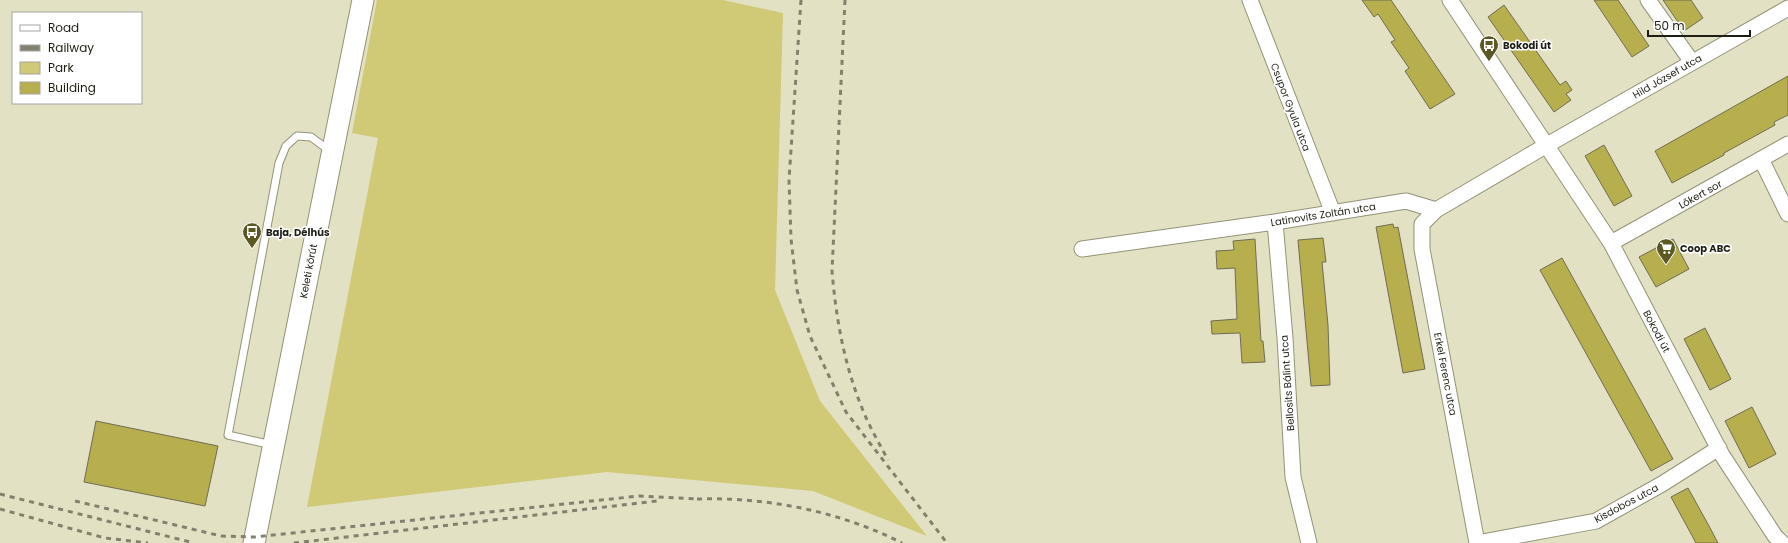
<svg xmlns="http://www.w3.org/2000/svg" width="1788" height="543" font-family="Poppins,sans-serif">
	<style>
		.green { fill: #d0c975 }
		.building { fill: #b7ae4e; stroke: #6f6d53 }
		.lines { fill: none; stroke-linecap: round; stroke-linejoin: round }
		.lane-casing { stroke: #949277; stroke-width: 9 }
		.street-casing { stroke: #949277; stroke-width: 17 }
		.secondary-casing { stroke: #949277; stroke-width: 23 }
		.lane { stroke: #fff; stroke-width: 7 }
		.street { stroke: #fff; stroke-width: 15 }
		.secondary { stroke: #fff; stroke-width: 21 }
		.rail { stroke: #83816e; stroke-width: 3; stroke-dasharray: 5 5; stroke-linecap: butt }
		.labels { text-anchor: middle; stroke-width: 3; stroke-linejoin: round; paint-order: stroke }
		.poi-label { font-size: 10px; font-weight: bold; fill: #1e1d13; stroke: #fff; text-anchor: start }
		.street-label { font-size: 10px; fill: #1e1d13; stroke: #fff }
	</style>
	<rect width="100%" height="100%" fill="#e3e1c4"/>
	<path class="green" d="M377,0H723L783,13L775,290L820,401L927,536L813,491L607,472L307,507L378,138L352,133Z"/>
	<path class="building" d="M1362,0H1391L1455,94L1430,109L1405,71L1409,68L1391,42L1395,40L1378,14L1374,17Z
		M1594,0H1618L1649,46L1632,57Z
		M1663,0H1691L1703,18L1684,31Z
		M1504,5L1560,85L1566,81L1572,90L1566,94L1571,100L1554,112L1488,17Z
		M1788,76V115L1774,122L1775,125L1724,153V155L1672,183L1655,151Z
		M1604,145L1632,196L1614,206L1585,156Z
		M1393,224L1394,228L1398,227L1425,369L1403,373L1376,227Z
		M1323,238L1326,262H1322L1328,325L1330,385L1311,386L1298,240Z
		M1255,239L1261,341H1263L1265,362L1242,363L1240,333L1212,334L1211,321L1237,319L1235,268L1217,269L1216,251L1234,250L1233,241Z
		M1673,239L1689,269L1656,287L1639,257Z
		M1562,258L1673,459L1651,471L1540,270Z
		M1705,328L1731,379L1710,390L1684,339Z
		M1752,407L1776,454L1749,468L1725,421Z
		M96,421L218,446L205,506L84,482Z
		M1688,488L1709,526L1718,543H1696L1671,497Z"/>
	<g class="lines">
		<defs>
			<path id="lane" d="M272,445L228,435L279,163L286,146L297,136L311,137L330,151"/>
			<path id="street" d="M1250,0L1333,213
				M1450,0L1611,243L1722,455L1775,536L1782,543
				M1648,0L1692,62
				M1761,159L1788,214
				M1436,210L1422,224V249L1477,543
				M1275,222L1285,338L1293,477L1309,543
				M1611,243L1788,144
				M1082,249L1275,222L1406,201L1436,210L1547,145L1788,8
				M1477,543L1596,521L1662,484L1719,448"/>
			<path id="secondary" d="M254,543L363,0"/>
		</defs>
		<use href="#lane" class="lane-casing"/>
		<use href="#street" class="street-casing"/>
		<use href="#secondary" class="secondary-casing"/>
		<use href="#lane" class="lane"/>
		<use href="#street" class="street"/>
		<use href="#secondary" class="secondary"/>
		<path class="rail" d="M801,0L789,180L791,239L797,290L810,336L846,412L947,543
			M845,0L832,271C836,318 844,364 862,408C869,426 879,443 888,460
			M0,494L194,543
			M697,499C767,497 839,511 902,543
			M75,501L221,536L255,537L639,496L701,499
			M0,509L105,538L148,543
			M294,543L657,501"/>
	</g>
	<defs>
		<symbol id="bus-pin" viewBox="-11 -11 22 30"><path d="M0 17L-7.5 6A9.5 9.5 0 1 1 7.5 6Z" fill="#5c5824" stroke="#fff"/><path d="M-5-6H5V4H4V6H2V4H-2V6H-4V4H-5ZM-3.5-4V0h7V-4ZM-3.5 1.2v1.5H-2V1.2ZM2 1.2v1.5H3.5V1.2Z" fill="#fff"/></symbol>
		<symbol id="supermarket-pin" viewBox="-11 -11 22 30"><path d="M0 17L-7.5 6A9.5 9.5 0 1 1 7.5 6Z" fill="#5c5824" stroke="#fff"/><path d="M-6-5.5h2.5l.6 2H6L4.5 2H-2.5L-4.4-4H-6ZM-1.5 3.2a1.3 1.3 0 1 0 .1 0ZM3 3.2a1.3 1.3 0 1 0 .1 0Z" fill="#fff"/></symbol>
	</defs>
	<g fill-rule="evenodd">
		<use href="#bus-pin" x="1478" y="34" width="22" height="30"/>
		<use href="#bus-pin" x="241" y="221" width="22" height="30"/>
		<use href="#supermarket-pin" x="1655" y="237" width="22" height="30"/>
	</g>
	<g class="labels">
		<g class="poi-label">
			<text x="1503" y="49">Bokodi út</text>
			<text x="266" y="236">Baja, Délhús</text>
			<text x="1680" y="252">Coop ABC</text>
		</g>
		<g class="street-label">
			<text transform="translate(1667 76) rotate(-30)" y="4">Hild József utca</text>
			<text transform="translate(1291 107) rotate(69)" y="4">Csupor Gyula utca</text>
			<text transform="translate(1700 194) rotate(-29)" y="4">Lőkert sor</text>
			<text transform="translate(1323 214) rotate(-9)" y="4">Latinovits Zoltán utca</text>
			<text transform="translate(308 271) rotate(-79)" y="4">Keleti körút</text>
			<text transform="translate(1657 331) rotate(62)" y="4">Bokodi út</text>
			<text transform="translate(1446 374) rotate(79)" y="4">Erkel Ferenc utca</text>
			<text transform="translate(1287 383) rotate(-94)" y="4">Bellosits Bálint utca</text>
			<text transform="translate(1626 503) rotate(-28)" y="4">Kisdobos utca</text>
		</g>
	</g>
	<rect x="12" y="12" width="130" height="92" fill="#ffffff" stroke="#a5a5a1"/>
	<rect x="20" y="25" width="20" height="6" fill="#ffffff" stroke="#a5a5a1"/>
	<text x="48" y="32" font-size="12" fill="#1e1d13">Road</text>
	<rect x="20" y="45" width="20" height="6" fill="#83816e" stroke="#a5a5a1"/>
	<text x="48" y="52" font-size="12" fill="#1e1d13">Railway</text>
	<rect x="20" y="62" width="20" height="12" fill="#d0c975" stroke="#a5a5a1"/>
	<text x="48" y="72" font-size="12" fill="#1e1d13">Park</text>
	<rect x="20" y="82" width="20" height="12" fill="#b7ae4e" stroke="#a5a5a1"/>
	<text x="48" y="92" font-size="12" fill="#1e1d13">Building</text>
	<path d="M1648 30v6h102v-6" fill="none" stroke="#1e1d13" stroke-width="2"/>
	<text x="1654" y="30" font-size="12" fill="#1e1d13" stroke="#ffffff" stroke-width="3" paint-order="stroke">50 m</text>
</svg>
